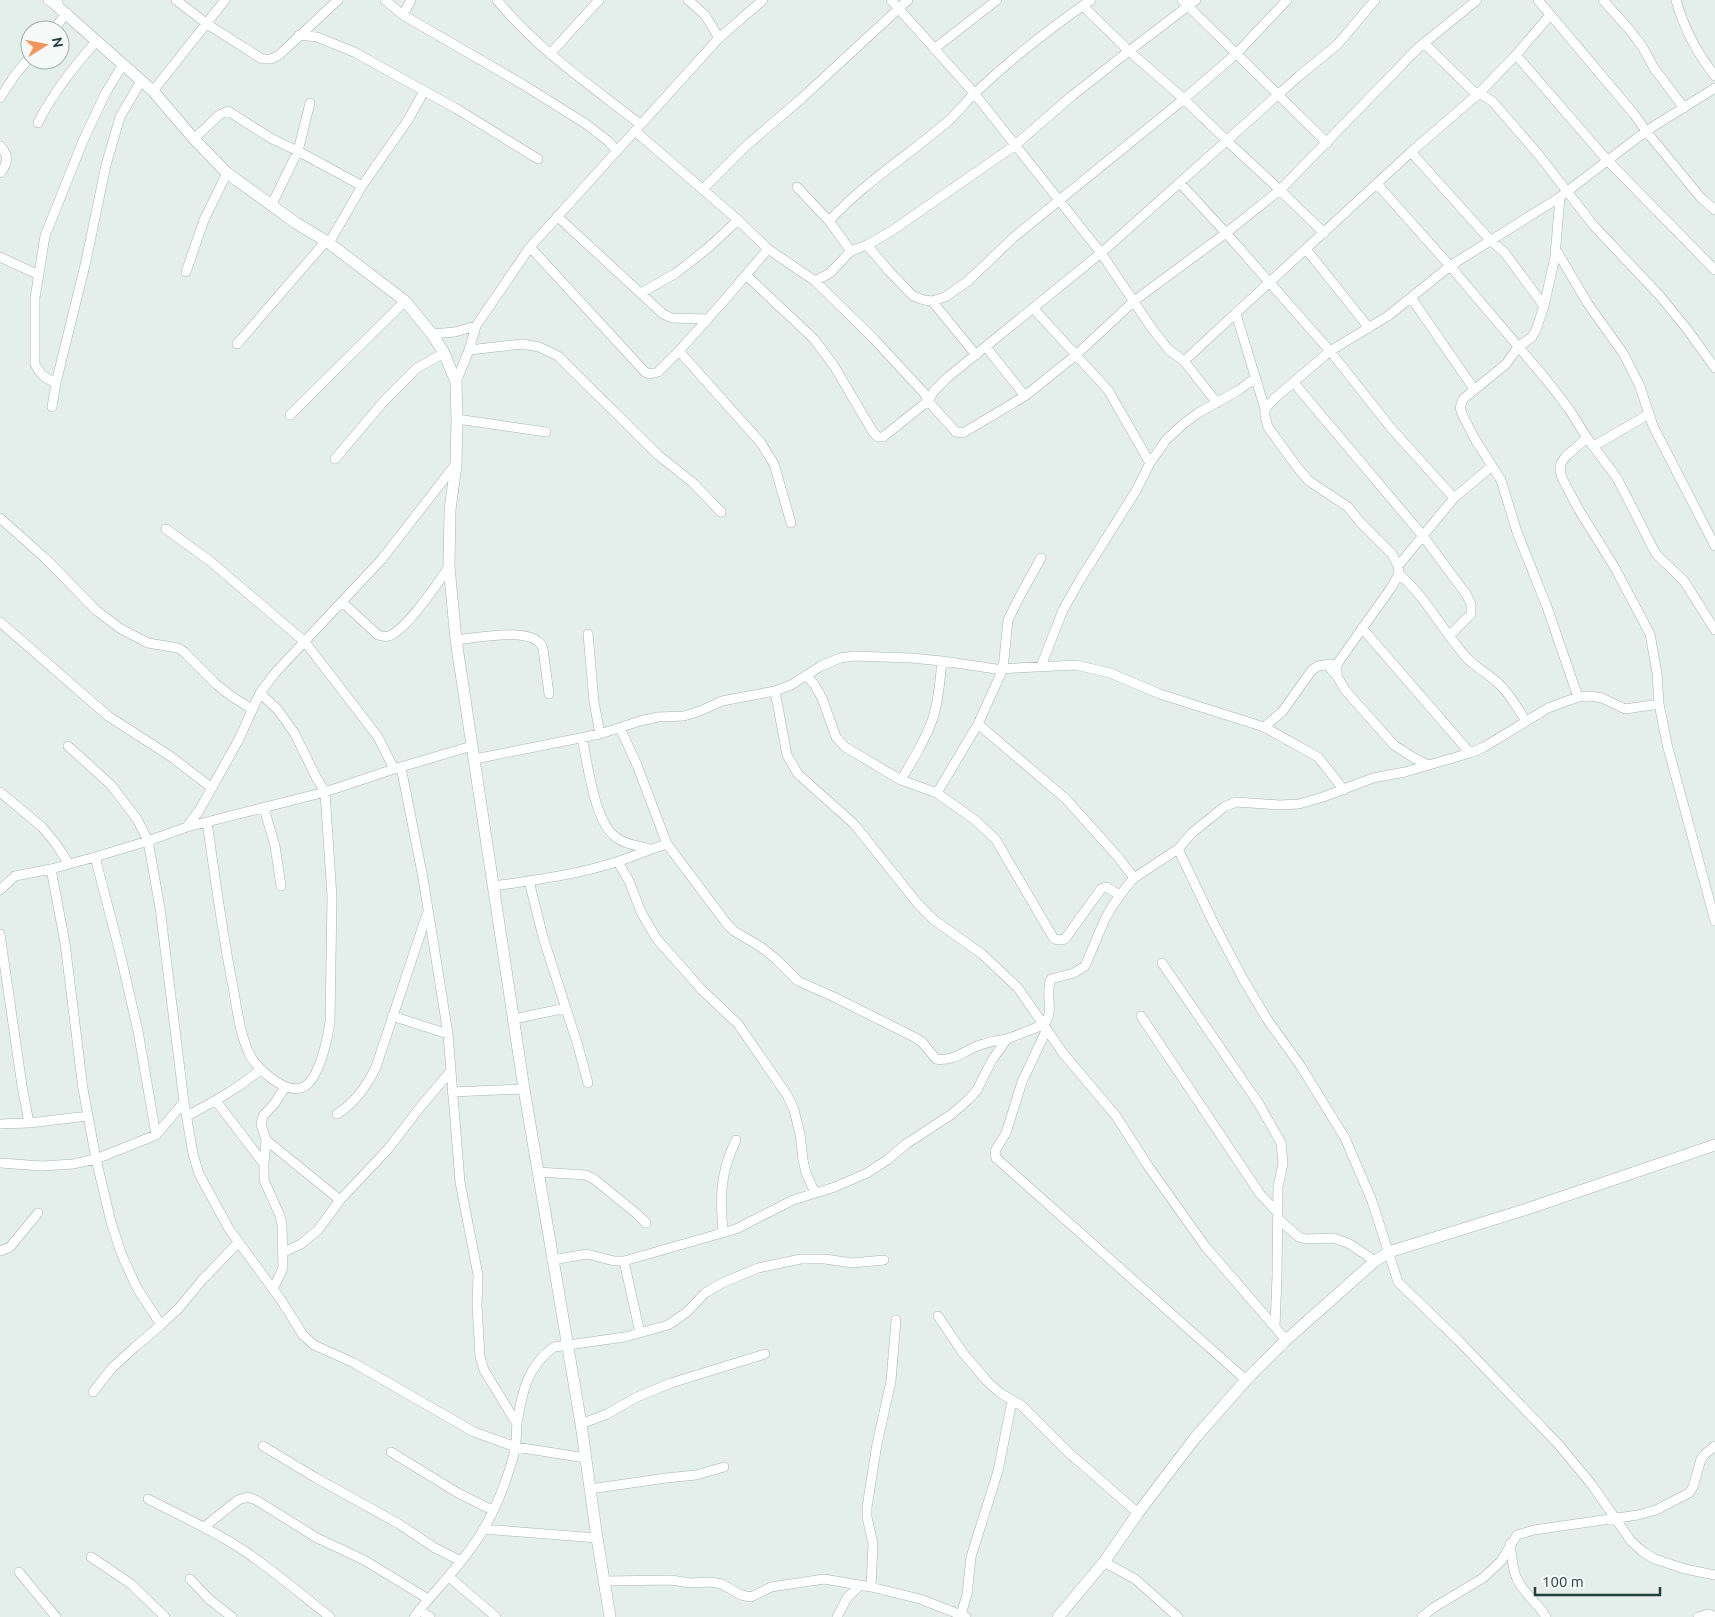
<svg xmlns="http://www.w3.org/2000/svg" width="1715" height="1617" font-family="Ubuntu,sans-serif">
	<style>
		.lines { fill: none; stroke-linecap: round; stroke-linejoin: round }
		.minor-casing { stroke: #a6b6b3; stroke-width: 10 }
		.tertiary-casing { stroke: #a6b6b3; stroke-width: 12 }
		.minor { stroke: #fff; stroke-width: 9 }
		.tertiary { stroke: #fff; stroke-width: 11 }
	</style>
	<rect width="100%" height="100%" fill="#e4eeeb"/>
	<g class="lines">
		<defs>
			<path id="minor" d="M48,0L58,7
				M176,0L207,24L262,59H271L279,55L338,0
				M385,0L403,15L522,84L586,124L608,141L617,151
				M497,0C537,49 591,86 640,124
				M688,0L705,15L719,38
				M891,0L974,93L1101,253L1153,330L1169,350L1184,361L1217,403
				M1182,0L1327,143
				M1538,0L1634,114L1646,131L1701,198L1715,210
				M1603,0L1628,28L1642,46L1654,68L1684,108
				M1676,0C1684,29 1697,53 1715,76
				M1083,6L1129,51L1184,99L1227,141L1280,190L1324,233
				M403,15L411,0
				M53,30L67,13
				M299,35L317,37L354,52L457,109L538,159
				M1424,43L1477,95H1483L1493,102L1538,154L1594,226L1660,296L1687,329L1715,368
				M934,49L997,0
				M550,54L599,0
				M1516,55L1607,160L1715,270
				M153,91L225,0
				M0,98L15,75L30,57
				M38,123C53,92 75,66 97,40
				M635,131L738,220L768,249L815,281L874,339L924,393L928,401L934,391L948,377L1101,253L1299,76L1338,44L1375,0
				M194,139L219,115L228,111L272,139L298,151L362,186
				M0,146C9,155 8,164 0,173
				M1411,152L1490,240L1505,253L1544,306
				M1180,183L1226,233L1330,351L1391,428L1454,498
				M1377,184L1450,266L1545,378L1569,409L1587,438L1566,456L1561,463L1560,470L1562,478L1579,510L1615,568L1650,634L1657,673L1659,704L1667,744L1715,921
				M797,187L829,221L851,251
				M703,189L746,146L802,98L908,0
				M271,206L298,151L310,103
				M557,216L663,314L672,318L708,319
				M829,221C864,183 907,156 946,123C957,114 965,102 975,93C1009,61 1053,26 1091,0
				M329,243L362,186L408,120L424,91
				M867,245L889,271L913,296L924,300L932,301L945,297L968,281L1014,237L1184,99L1237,53L1287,0
				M530,247L645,372L650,374L658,372L679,351
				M1555,248L1588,304L1623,353L1639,384L1653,426L1715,546
				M768,249L722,303L679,351L761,443L774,464L791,523
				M1306,249L1369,328
				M0,257L39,275
				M186,272L204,220L227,173
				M746,275L814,339L834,366L873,432L878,437H883L928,401L956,432L963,433L1025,396L1076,355L1134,301L1226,233L1280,190L1418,48L1477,0
				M815,281L830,273L851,251L867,245L890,232L1014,146L1073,95L1129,51L1196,0
				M641,293L676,273L708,248L738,220
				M1412,299L1474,389
				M932,301L976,355
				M1033,308L1108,390L1150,463
				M1236,314L1265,409V416L1268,427L1297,467L1309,481L1348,507L1360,522L1392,554L1398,566L1399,574L1391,588L1337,664V676
				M432,334L455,332L476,326
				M237,344L326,241
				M986,347L1025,396
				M469,350L522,344L539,347L558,356L658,455L692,482L721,512
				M1184,361L1411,152L1477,95L1516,55L1550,15
				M456,382L469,350L476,326L530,247L719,38L763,0
				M56,383C45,378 40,375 35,364V298L45,236L83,141L105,94L123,64
				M1294,383L1423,536L1466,594L1471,604V614L1449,636
				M52,407L56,383L86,261L106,165L120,117L141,81
				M1265,409L1275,398L1330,351L1388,316L1450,266L1560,197
				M290,415L405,301
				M457,419L546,432
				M1587,438L1617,478L1656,554L1684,581L1715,630
				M1594,446L1649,414
				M335,459L384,401L417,368L444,353
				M0,518L45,558L97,611L121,629L148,643L178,648L184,652L216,684L231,696L252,709
				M166,529L210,561L305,642L378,737L394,769
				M1398,566L1454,498L1492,466
				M1399,574C1426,597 1442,630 1466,657C1476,668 1489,674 1499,684C1510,694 1518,709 1526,721
				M342,602L378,635C381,636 386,637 389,636C408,628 437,584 449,567
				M0,622L108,716L170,756L212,788
				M1362,628L1470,753
				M588,634L594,702L600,734
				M456,640C476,638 537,625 543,649L549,694
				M1327,665L1337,676L1345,690L1394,745L1414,758L1428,765
				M1041,666L1063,610L1080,580L1137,489L1150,463L1166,440L1182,425L1198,413L1239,390L1255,378
				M806,675L814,684L822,698L836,737L845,747L901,780L937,793L975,820L996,840L1054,939L1060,940L1065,939L1101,889L1106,887L1120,895
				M775,691L787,755L798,774L854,824L918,904L934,920L982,954L1018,988L1063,1053L1116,1116L1148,1166L1205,1246L1286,1340
				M1578,697L1547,607L1517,532L1501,480L1476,441L1463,416L1460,408L1463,399L1506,364L1518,347L1532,337L1536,330L1544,306L1555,257L1560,197L1646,131L1715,88
				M978,724L1066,799L1118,857L1134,878
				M1264,727L1282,712L1312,670L1318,666L1331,664
				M620,728L637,765L667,844L727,924L734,931L761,947L776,959L798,981L834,997L916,1038L922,1042L936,1059C953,1062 965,1050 980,1045C989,1042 998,1040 1007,1039
				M582,738C588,764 594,823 617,838C626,845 640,846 650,849
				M68,746L111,785L137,819L148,841L160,908L184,1102L193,1154L199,1174L229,1229L281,1300L303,1335L314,1345L354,1363L474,1432L516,1447L586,1458
				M475,759L600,734L640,721L658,717L684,716L700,711L722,701L775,691L791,685L821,666L840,658L854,656L911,658L942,661L996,669L1076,665L1110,673L1160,694L1264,727L1318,757L1344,790
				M401,767L423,878L448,1034L460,1182L478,1275L477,1305L480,1357L484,1370L517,1424
				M901,780C913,760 925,740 933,718C939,700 940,679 942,661
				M0,792L42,827L56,844L69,864
				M937,793L978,724L1003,669L1008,620L1021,594L1041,558
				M264,808L275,846L281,886
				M207,822C215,877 222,932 233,987C237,1008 239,1031 248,1051C254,1066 282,1093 301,1088C319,1083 328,1037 330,1021L332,897L325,792L316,777L295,734L278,710L260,693
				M187,827L200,809L239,739L260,693L275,673L382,559L455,465
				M1178,849L1213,922L1243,979L1267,1019L1300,1065L1345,1138L1372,1201L1398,1282L1458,1340L1559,1445L1592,1485L1631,1541L1643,1552L1655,1559L1685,1569L1715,1575
				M95,857L120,953L138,1031L156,1135
				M618,862L629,881L641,912L656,938L702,990L738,1024L787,1095L794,1110L800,1134L803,1160L806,1173L815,1193
				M51,869L65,943L83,1089L96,1159L111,1222L121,1253L137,1288L161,1325
				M529,881L543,937L578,1046L588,1083
				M494,886C535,880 576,875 616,862C633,857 650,849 667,844
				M0,890L15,876L51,869L95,857L148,841L187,827L325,792L394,769L472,746
				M0,934L22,1086L29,1123
				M1162,963L1259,1104L1281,1143L1283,1163L1278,1187L1277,1276L1275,1327
				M392,1016L448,1034
				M1141,1016L1260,1194L1277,1212
				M514,1019L566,1008
				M1046,1031L1022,1082L1006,1133L995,1151L996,1158L1246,1380
				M452,1092L524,1089
				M216,1101L264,1164
				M337,1114C356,1102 367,1086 376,1067L427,914
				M187,1116C213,1102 238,1089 261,1069
				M0,1124L29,1123L88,1116
				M266,1140L340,1200
				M0,1163L42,1166L73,1164L96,1159L156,1135L184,1102
				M538,1172L586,1175L594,1179L637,1214L646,1223
				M1277,1218L1299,1237L1306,1239L1333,1238L1348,1243L1375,1261
				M723,1232C720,1196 720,1173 736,1140
				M0,1251L10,1247L38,1213
				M284,1252L301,1244L318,1230L340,1200L388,1149L422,1105L450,1072
				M552,1260L587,1254L614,1261H624L736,1229L793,1200L835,1187L867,1173L887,1160L906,1144L952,1114L969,1099L977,1090L992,1060L1007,1039L1043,1025C1056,1012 1044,995 1051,979L1074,973L1085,966L1105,919L1113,905L1127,886L1134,878L1178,849L1192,833L1224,807L1236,802L1279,805L1299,804L1323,797L1373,778L1405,772L1470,753L1484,747L1548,708L1578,697L1591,696L1602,698L1625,709L1659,704
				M624,1261L640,1333
				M273,1289L283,1268L282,1225L280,1216L264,1180V1164L266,1140L261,1124L263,1116L275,1103L285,1087
				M938,1316L963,1353L987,1381L1000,1393L1021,1405L1068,1452L1138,1513
				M93,1392L112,1368L135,1347L161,1325L179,1308L203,1279L238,1243
				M581,1424L607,1414L637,1397L671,1383L765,1354
				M263,1446L316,1478L399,1524L435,1548L461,1561
				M391,1452L458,1493L492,1510
				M590,1489L666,1478L696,1475L724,1467
				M148,1499C181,1516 215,1531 246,1552C275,1572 302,1595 330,1617
				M204,1527L238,1500L248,1497L256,1500L317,1538L364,1560L428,1599
				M483,1529L597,1538
				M1510,1544C1512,1555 1512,1569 1517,1579C1524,1594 1538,1603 1546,1617
				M91,1557L131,1584L165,1617
				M1104,1562L1135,1579L1178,1617
				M19,1572L56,1617
				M449,1577L496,1617
				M190,1579L210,1600L232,1617
				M605,1581L671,1580L690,1583L711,1582L722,1584L741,1595L751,1597L771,1587L824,1579L871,1587L920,1599L966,1617
				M871,1587L873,1544L867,1517V1507L877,1444L891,1381L896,1320
				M419,1610L430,1617
				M961,1614L967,1595L971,1557L998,1471L1012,1401
				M414,1617C433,1593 454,1572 472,1547C492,1520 507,1482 515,1450C517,1441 516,1432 517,1423C522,1393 527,1366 554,1347L625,1337L668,1325L687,1312L705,1293L722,1283L758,1268L801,1259H825L852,1263L884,1260
				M837,1617L847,1598L859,1586
				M1422,1617L1433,1608L1483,1578L1501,1561L1517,1535L1534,1530L1638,1515L1656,1510L1689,1493L1693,1487L1701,1459L1705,1454L1715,1446
				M1698,1617L1708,1614L1715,1617"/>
			<path id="tertiary" d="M56,0L58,7L153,91L194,139L227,173L296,223L329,243L405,301L432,334L444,353L456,382L457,419L456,465L450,510L449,567L456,640L524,1089L581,1424L597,1538L610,1617
				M1058,1617L1104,1562L1138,1513L1195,1438L1246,1380L1286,1340L1375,1261L1389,1252L1527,1209L1715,1145"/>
		</defs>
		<use href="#minor" class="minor-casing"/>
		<use href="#tertiary" class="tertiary-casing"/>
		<use href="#minor" class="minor"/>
		<use href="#tertiary" class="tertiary"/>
	</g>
	<g transform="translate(45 45) rotate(79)"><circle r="24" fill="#f5faf8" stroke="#a1b0ad"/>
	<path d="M0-4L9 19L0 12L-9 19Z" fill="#f3955d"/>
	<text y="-8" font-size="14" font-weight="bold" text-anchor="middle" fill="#23403c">N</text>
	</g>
	<path d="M1535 1587v8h125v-8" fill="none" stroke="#23403c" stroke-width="2.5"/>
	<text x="1542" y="1587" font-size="15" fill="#23403c" stroke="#f5faf8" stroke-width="4" paint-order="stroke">100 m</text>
</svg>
